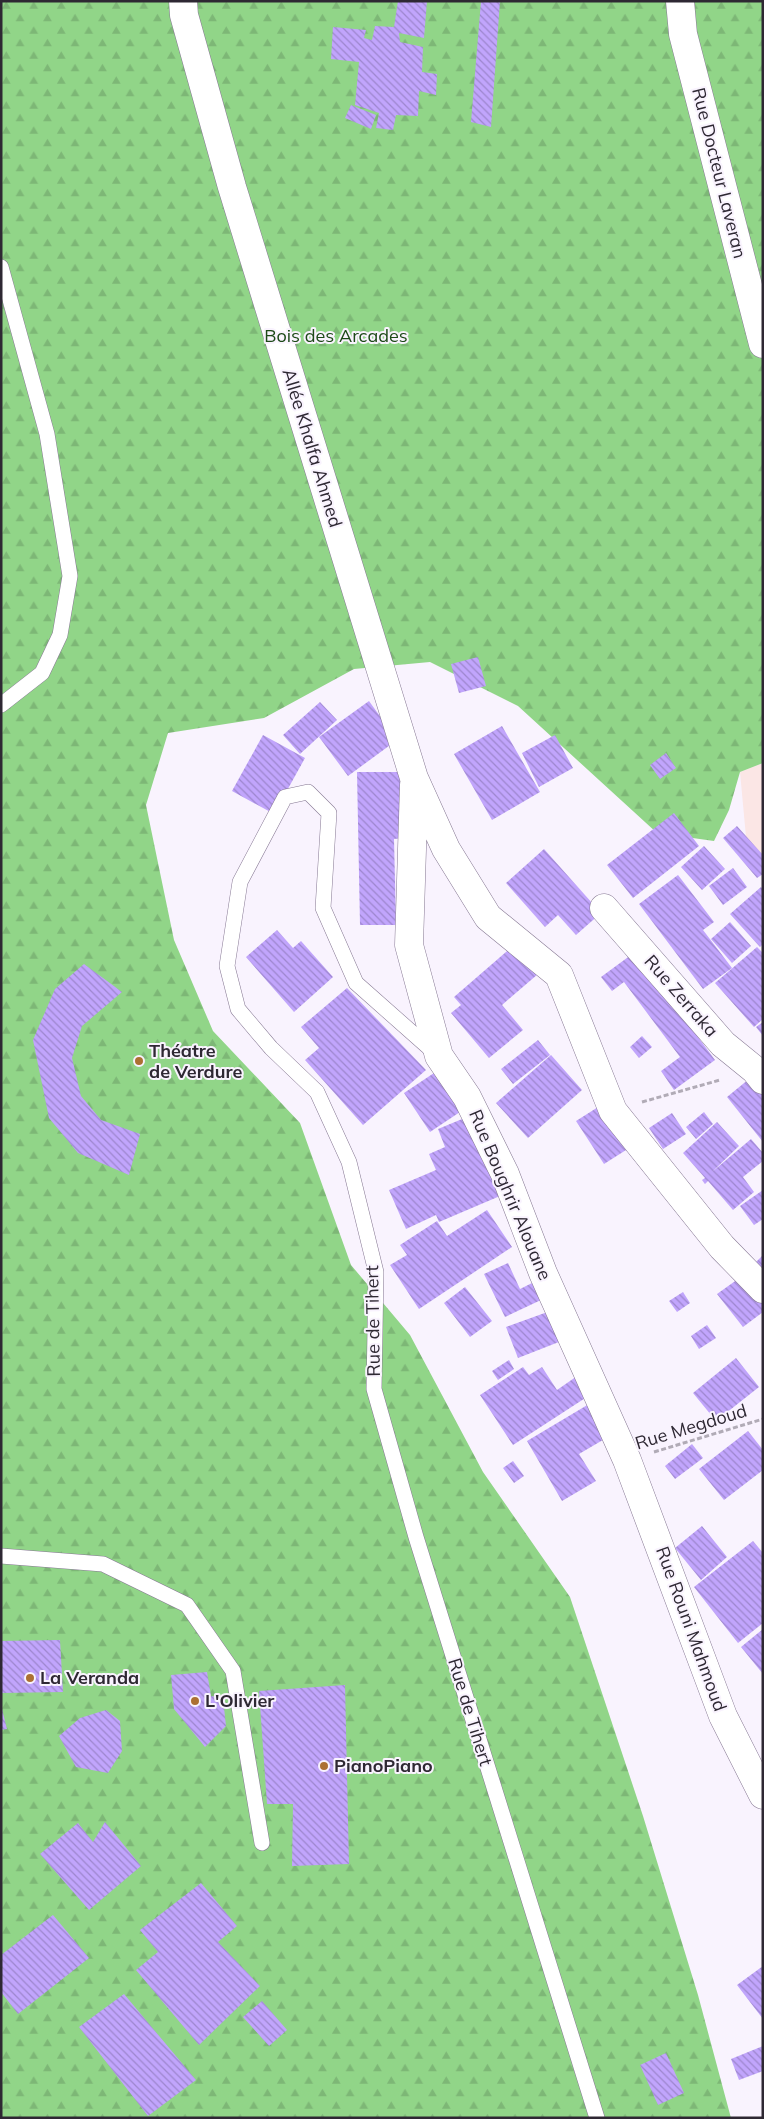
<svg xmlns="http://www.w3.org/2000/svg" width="764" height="2119" font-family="Mulish,sans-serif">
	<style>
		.commercial { fill: #fbe6e5 }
		.forest { fill: url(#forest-firs) }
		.building { fill: url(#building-back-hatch) }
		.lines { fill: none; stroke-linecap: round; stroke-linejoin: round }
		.service-casing { stroke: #867893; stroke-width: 16 }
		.minor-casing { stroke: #867893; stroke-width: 29 }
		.tertiary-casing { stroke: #867893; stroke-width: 29 }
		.path { stroke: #b1abb6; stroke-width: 3; stroke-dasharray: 5 2.5; stroke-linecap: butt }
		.service { stroke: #fff; stroke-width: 15 }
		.minor { stroke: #fff; stroke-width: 28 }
		.tertiary { stroke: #fff; stroke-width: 28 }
		.poi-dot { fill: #ac7032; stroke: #f9f3fe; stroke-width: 2 }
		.labels { text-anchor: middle; stroke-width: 4; stroke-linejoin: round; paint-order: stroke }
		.street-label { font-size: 18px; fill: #2e2833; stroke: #f9f3fe }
		.park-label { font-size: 18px; fill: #1c4917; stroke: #f9f3fe }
		.poi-label { font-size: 18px; font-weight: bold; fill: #2e2833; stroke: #f9f3fe; text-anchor: start }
	</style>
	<defs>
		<pattern id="forest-firs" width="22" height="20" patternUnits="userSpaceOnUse" patternTransform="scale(1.25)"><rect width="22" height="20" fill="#91d588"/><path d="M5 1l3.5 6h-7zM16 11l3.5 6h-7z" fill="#7db776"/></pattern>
		<pattern id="building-back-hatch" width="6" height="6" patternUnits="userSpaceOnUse" patternTransform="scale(1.25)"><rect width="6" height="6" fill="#c1a5fc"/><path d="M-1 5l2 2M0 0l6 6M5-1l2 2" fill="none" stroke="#9d86cd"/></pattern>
	</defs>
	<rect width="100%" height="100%" fill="#f9f3fe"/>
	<path class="commercial" d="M763,763V856L746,837L740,772Z"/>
	<path class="forest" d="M1,1H763V763L740,772L729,810L714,841L657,833L518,706L430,662L354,669L264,718L168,733L146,805L174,940L213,1031L300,1123L351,1265L410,1335L483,1472L570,1597L643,1816L698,1995L731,2118H1Z"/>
	<path class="building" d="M398,1H427L424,38L399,33L400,42L423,47L422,72L437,74L436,95L419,91L418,116L396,115L393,130L376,128L379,113L355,105L359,62L331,59L333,27L366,30L364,38L372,40L375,26L394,27Z
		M481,1H500L491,127L471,122Z
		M351,105L376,115L371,129L345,118Z
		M478,657L486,686L459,693L451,664Z
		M369,701L397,740L348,776L319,737Z
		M320,702L337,720L300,754L283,735Z
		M502,726L540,792L492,820L454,754Z
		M263,735L305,758L274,814L232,791Z
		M555,735L573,768L539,787L522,753Z
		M666,753L676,768L660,779L650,765Z
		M357,772H402L404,838L394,839L396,925H360Z
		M674,813L699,846L633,898L607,865Z
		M737,826L763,855V874L757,878L723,838Z
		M704,846L725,869L702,890L681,867Z
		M544,849L601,913L576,935L558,915L545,927L506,883Z
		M733,868L747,887L723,905L709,886Z
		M678,875L714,922L703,930L732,968L703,989L639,904Z
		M761,887L763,889V944L760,947L730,914Z
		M730,922L751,946L732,963L711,939Z
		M277,930L293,948L301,941L333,977L294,1012L246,957Z
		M513,946L538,974L502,1005L523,1030L489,1058L451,1013L461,1005L454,997Z
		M757,947L763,953V1019L754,1027L715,983Z
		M635,952L715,1060L674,1090L661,1071L680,1057L624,982L612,991L601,977Z
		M84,964L122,992L82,1026L72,1058L81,1096L101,1120L140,1134L129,1175L78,1153L49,1118L33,1040L55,989Z
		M347,988L426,1070L363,1125L305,1060L319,1048L301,1027Z
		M763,1022V1036L756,1027Z
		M642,1036L652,1047L639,1058L630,1047Z
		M538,1040L550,1055L513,1084L501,1069Z
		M551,1055L582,1090L528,1138L496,1103Z
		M443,1067L469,1106L430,1132L404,1093Z
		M749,1079L763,1096V1142L727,1097Z
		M606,1102L634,1145L604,1164L576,1121Z
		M704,1112L713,1124L696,1139L686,1127Z
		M672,1113L686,1134L663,1149L649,1128Z
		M467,1117L500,1196L439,1222L436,1215L406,1229L389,1190L436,1170L429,1154L445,1147L438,1129Z
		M717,1122L739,1146L712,1172L751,1139L763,1153V1161L743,1177L754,1192L733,1210L708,1181L705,1184L702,1180L705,1178L683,1153Z
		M763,1190V1219L754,1225L740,1206Z
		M487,1210L512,1247L419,1309L390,1265L407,1255L400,1245L437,1221L447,1236Z
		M763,1255V1273L753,1265Z
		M508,1263L520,1289L532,1283L541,1300L505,1317L484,1274Z
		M745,1274L763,1291V1312L743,1327L717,1294Z
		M465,1287L492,1321L470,1337L444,1303Z
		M683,1292L690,1303L677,1312L669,1301Z
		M553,1310L564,1340L518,1358L506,1327Z
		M707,1325L716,1338L699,1349L691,1336Z
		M736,1358L759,1387L716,1421L693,1393Z
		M509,1360L514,1369L498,1380L492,1371Z
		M523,1367L529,1375L542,1367L557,1390L580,1374L593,1393L513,1445L480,1395Z
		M589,1404L608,1437L579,1454L596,1481L562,1501L527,1441Z
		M748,1431L763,1450V1470L724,1500L699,1469Z
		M692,1444L703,1458L675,1479L665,1466Z
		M513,1461L524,1476L514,1483L503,1468Z
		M702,1526L727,1557L701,1580L675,1548Z
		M753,1541L763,1553V1623L738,1643L694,1587Z
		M763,1629V1674L741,1647Z
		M60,1640L63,1692L1,1693V1641Z
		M207,1672L211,1696L223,1698L226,1726L205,1747L174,1709L171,1675Z
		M345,1685L349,1864L292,1866L293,1804H267L259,1691Z
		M1,1705L7,1729L1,1730Z
		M106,1710L120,1721L122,1751L108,1773L76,1767L59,1736L80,1718Z
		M105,1822L141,1866L89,1910L40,1854L78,1823L93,1842Z
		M201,1883L237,1926L218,1942L260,1986L199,2045L136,1970L158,1952L140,1930Z
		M53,1915L89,1958L18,2014L1,1992V1955Z
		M763,1966V2019L737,1985Z
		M124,1994L196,2080L148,2116L79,2027Z
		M262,2001L287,2030L269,2046L243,2017Z
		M763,2046V2071L739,2080L731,2059Z
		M666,2053L684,2093L658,2105L640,2065Z"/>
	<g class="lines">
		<defs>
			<path id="service" d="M1,267L47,434L70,576L60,635L42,673L1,705
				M435,1053L356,983L323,908L329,813L308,792L285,797L240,882L227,966L238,1009L271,1048L317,1092L349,1162L376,1272L374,1389L416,1537L597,2118
				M1,1556L103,1564L187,1605L233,1671L262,1843"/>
			<path id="minor" d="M183,1L184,15L232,187L414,778L446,849L488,917L559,975L613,1111L722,1247L763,1289
				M414,785L409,945L439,1056L467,1097L505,1174L543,1273L627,1460L723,1716L763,1795
				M604,908L723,1044L755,1070L763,1080"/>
			<path id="tertiary" d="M680,1L683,34L763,344"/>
		</defs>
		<use href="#service" class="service-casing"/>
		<use href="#minor" class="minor-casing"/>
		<use href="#tertiary" class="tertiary-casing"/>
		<path class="path" d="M642,1102L720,1080
			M654,1452L763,1419"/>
		<use href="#service" class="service"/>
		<use href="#minor" class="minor"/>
		<use href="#tertiary" class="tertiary"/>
	</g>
	<g class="poi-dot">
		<circle cx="139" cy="1061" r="5"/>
		<circle cx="30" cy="1678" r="5"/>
		<circle cx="195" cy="1701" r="5"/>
		<circle cx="324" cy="1766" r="5"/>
	</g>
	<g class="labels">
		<g class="street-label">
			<text transform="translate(719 173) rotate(76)" y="6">Rue Docteur Laveran</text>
			<text transform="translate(312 448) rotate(73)" y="6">Allée Khalfa Ahmed</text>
			<text transform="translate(681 996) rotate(49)" y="6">Rue Zerraka</text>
			<text transform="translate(510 1195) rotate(67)" y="6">Rue Boughrir Alouane</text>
			<text transform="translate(373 1321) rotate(-91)" y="6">Rue de Tihert</text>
			<text transform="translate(691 1427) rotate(-17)" y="6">Rue Megdoud</text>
			<text transform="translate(691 1629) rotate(70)" y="6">Rue Rouni Mahmoud</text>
			<text transform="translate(470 1712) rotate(73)" y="6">Rue de Tihert</text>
		</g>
		<g class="park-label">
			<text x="336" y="342">Bois des Arcades</text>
		</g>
		<g class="poi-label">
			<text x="149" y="1057">Théatre<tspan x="149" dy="21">de Verdure</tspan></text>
			<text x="40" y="1684">La Veranda</text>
			<text x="205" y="1707">L'Olivier</text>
			<text x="334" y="1772">PianoPiano</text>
		</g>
	</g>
	<rect width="764" height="2119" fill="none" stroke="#2e2833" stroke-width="5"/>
</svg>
